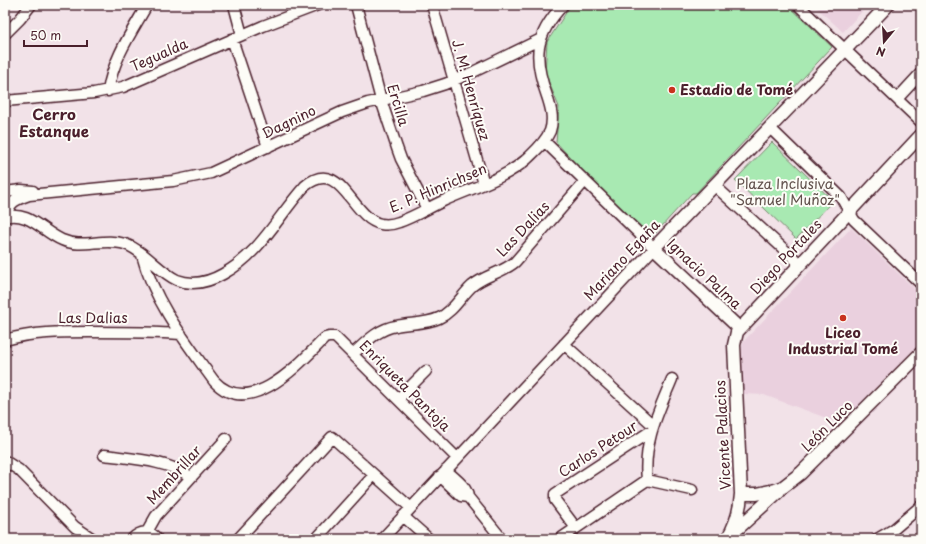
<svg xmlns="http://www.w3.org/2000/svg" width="926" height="544" font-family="'Playpen Sans',sans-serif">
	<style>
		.built { fill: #ead0de }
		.green { fill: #a8e9b2; stroke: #79846e }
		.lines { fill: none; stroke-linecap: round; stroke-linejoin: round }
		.minor-casing { stroke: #4a1f2b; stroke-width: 13 }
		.major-casing { stroke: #4a1f2b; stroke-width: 15 }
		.minor { stroke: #fdfcf7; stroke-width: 10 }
		.major { stroke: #fdfcf7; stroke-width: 12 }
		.poi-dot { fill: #c8321e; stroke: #fdfcf7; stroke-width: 1.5 }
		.labels { text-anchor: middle; stroke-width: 4; stroke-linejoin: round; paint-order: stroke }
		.street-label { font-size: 14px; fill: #4a1f2b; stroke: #fdfcf7 }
		.poi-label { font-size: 14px; font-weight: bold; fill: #4a1f2b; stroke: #fdfcf7; text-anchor: start }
		.park-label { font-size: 14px; fill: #62524d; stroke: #fdfcf7 }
		.neighbourhood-label { font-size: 15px; font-weight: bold; fill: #4a1f2b; stroke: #fdfcf7 }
	</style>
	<rect width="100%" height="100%" fill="#f2e2e8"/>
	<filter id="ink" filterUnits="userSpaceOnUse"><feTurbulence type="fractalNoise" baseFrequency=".025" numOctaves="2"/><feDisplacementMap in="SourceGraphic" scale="8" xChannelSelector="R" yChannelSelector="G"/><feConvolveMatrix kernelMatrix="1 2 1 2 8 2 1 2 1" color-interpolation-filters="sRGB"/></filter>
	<g filter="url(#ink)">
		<path class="built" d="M814,5H868L843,32Z
			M851,228L921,295V342L840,423L764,395L743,394L742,347L744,341Z"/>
		<path class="green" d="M571,5H788L832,47L696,193H692L652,237L586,175L556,142L559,107L545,73L547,42Z
			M772,142L833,201L796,239L735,180Z"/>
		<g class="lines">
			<defs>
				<path id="minor" d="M234,5L242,35
					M356,5L381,100L397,148L401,159L427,209
					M432,5L484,184
					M798,5L921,122
					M5,34L20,19L31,5
					M232,39L268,147
					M108,91C113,59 131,33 147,5
					M897,99L921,73
					M5,101L94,93L123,87L263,26L318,5
					M770,128L841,197L854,220L921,284
					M714,185L800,264
					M5,192L21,190L33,191
					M7,216C8,202 17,199 29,195L173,181L211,173L342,112L368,103L423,91L445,84L469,74L539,40
					M5,217C28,210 43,232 62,240C82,249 104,237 125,244C145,251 158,271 177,280C193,286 209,282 223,274C261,253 277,217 305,186C341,156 351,218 381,224C387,225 394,224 399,222C414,217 428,208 443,201C471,188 503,180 527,159C535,151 545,143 550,131C554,119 551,108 547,96C533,58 534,36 563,5
					M142,255C154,302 186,342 214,381C250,420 300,363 325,338L329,337H335L457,458
					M5,340C33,332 61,332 90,332C120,332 151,332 181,334
					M564,344L653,425
					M353,354C366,342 378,329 396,326C410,323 426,324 439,318C453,312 461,296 472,286C485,275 502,273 515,262L585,181
					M398,399L426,371
					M104,455C133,459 167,460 191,477
					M5,461L19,470L75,527L93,539
					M446,470C454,478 467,486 468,497L502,539
					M440,476L461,496L468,497
					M647,480C643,442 658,413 672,379
					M403,516L429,539
					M576,528L555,500V494L651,431
					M147,532L156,516L226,439
					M132,539C140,531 150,529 157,539
					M238,539L332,437L411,508
					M316,539L374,475
					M382,539L654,248L544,141
					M560,539L647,480L692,490
					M877,539L894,529L921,506"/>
				<path id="major" d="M739,328L654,248L888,5
					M741,494H757L775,490L783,487L801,473L921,353
					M734,532L779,491
					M727,539C736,525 740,511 741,494L734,345L737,332L921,135"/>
			</defs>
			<use href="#minor" class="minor-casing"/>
			<use href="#major" class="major-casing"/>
			<use href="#minor" class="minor"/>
			<use href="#major" class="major"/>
		</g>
	</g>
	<g class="poi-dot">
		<circle cx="672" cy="90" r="4"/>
		<circle cx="843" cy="318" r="4"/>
	</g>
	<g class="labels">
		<g class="street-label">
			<text transform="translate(159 55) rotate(-24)" y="5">Tegualda</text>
			<text transform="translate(471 90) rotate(74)" y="5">J. M. Henríquez</text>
			<text transform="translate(398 105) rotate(73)" y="5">Ercilla</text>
			<text transform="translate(289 122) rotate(-26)" y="5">Dagnino</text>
			<text transform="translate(438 188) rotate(-23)" y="5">E. P. Hinrichsen</text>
			<text transform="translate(523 229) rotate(-47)" y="5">Las Dalias</text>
			<text transform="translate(786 257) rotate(-47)" y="5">Diego Portales</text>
			<text transform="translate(622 260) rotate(-47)" y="5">Mariano Egaña</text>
			<text transform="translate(704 274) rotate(43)" y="5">Ignacio Palma</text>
			<text x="93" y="323">Las Dalias</text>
			<text transform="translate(405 386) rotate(45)" y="5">Enriqueta Pantoja</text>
			<text transform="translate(827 426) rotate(-45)" y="5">León Luco</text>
			<text transform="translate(723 435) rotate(-93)" y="5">Vicente Palacios</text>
			<text transform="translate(598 449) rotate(-33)" y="5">Carlos Petour</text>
			<text transform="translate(174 475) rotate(-48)" y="5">Membrillar</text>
		</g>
		<g class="poi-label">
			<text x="680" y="95">Estadio de Tomé</text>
			<text x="843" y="338" text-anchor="middle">Liceo<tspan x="843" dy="16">Industrial Tomé</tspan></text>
		</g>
		<g class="park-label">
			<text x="785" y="189">Plaza Inclusiva<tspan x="785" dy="16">"Samuel Muñoz"</tspan></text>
		</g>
		<g class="neighbourhood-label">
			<text x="54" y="120">Cerro<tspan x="54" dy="17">Estanque</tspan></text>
		</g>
	</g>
	<rect width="926" height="544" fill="none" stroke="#fdfcf7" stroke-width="20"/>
	<rect x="10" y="10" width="906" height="524" fill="none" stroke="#4a1f2b" stroke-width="1.5" filter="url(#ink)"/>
	<g transform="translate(884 42) rotate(198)" stroke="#fdfcf7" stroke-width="3" paint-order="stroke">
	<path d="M0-3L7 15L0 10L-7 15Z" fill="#4a1f2b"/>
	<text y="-6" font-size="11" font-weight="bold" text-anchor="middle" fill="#4a1f2b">N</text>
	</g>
	<path d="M24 40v6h63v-6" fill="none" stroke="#4a1f2b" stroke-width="2"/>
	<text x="30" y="40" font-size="12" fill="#4a1f2b" stroke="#fdfcf7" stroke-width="3" paint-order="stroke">50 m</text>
</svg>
